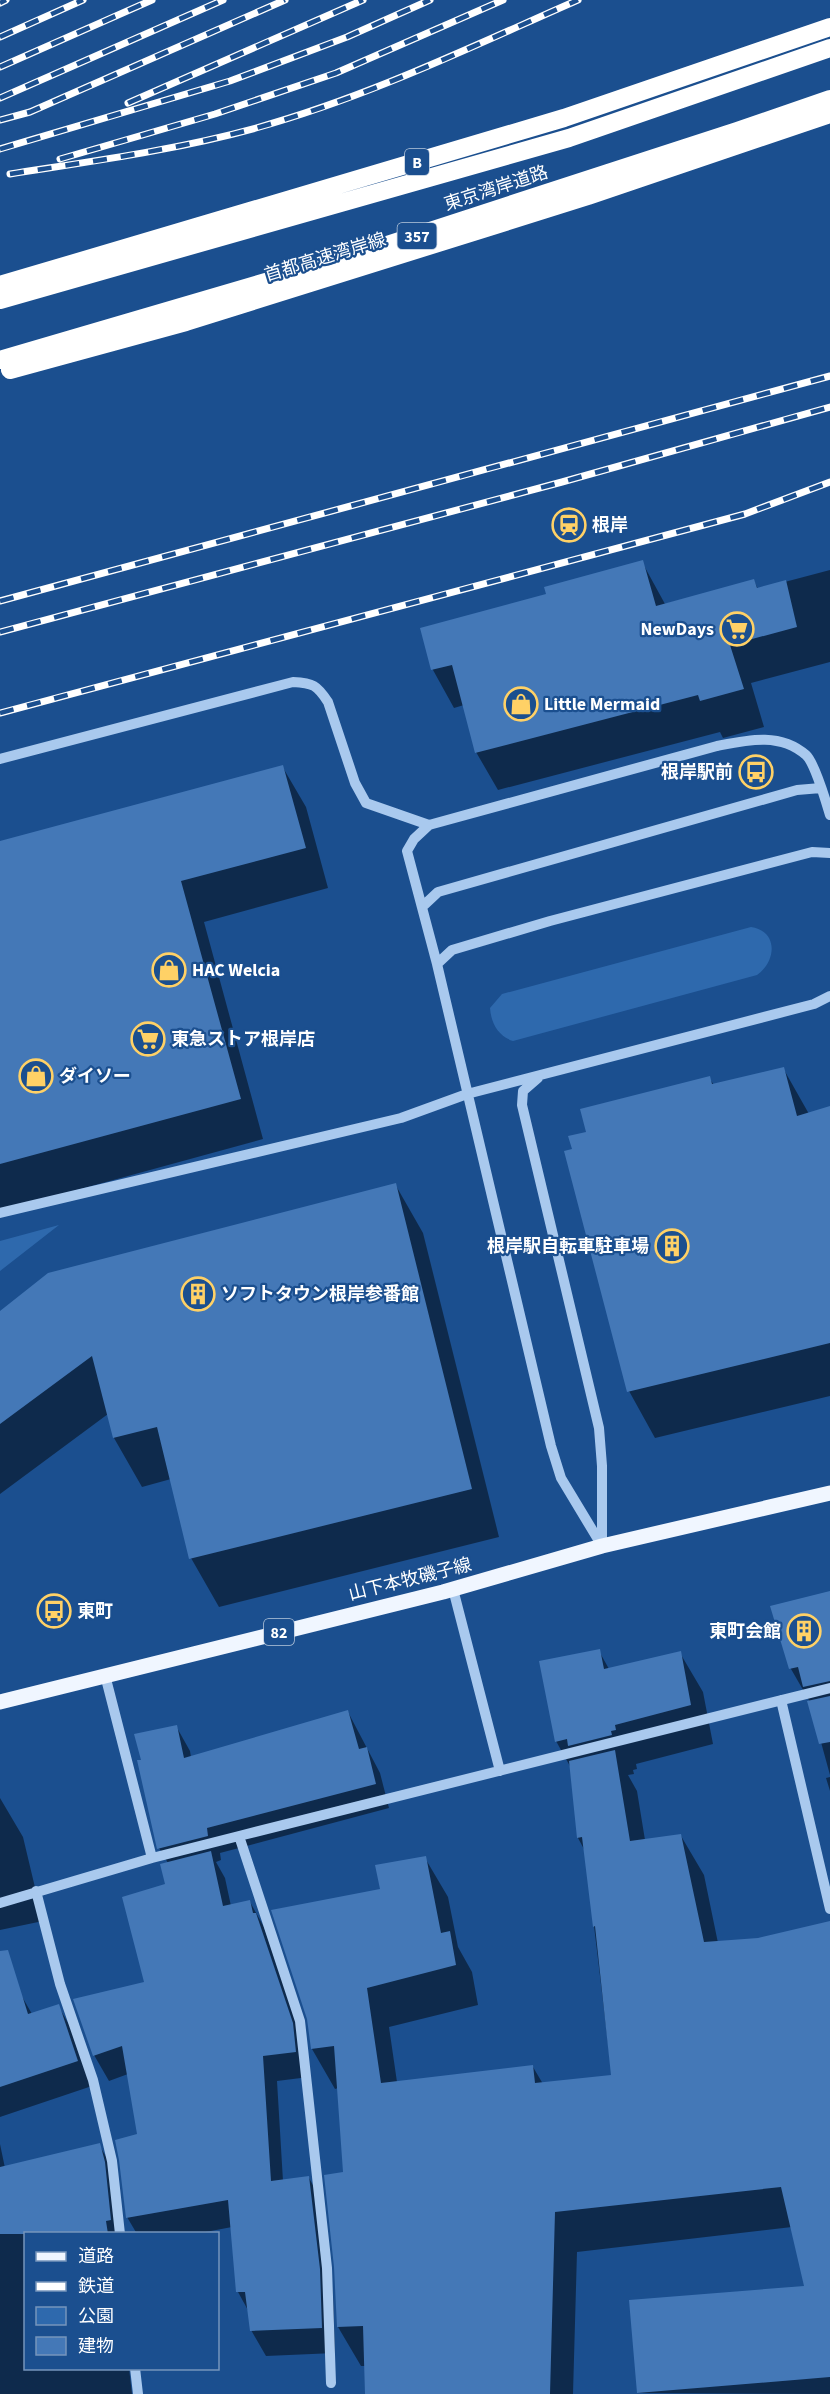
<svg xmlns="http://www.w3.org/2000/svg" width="830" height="2394" font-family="'Source Sans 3','Noto Sans JP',sans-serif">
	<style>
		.green { fill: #2e69ad }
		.shadow { fill: #0007 }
		.building { fill: #4478b7 }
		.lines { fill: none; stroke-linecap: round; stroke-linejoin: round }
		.minor { stroke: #a9c9ee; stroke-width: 10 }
		.major { stroke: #f0f6ff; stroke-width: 15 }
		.highway { stroke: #fff; stroke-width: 18 }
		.rail-casing { stroke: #fff; stroke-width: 7 }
		.rail { stroke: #1b4f8f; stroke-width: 4.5; stroke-dasharray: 14; stroke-linecap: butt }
		.labels { text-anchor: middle; stroke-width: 4.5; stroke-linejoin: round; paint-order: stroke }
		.shield { fill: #1b4f8f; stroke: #bbcadd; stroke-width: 1.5 }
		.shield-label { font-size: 16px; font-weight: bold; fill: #fff }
		.street-label { font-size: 18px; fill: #fff; stroke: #1b4f8f }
		.poi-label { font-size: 18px; font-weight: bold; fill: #fff; stroke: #1b4f8f; text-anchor: start }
	</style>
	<rect width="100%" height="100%" fill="#1b4f8f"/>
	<path class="green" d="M751,927C778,931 777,961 757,975L513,1041C498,1036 491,1023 490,1008L502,994Z
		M59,1225L0,1271V1241Z"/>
	<path class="shadow" d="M642,562L665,604L754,581L758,589L830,570V662L751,683L764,727L723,738L720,732L498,790L476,752L464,705L454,708L433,670L422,629L547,595Z
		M282,766L306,807L328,888L204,922L263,1139L0,1211V843Z
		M783,1068L809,1114L830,1108V1396L655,1438L629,1391L574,1150L588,1133L709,1078L714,1085Z
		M395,1184L423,1233L499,1537L219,1607L191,1558L171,1479L142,1487L114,1438L108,1414L0,1494V1313Z
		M830,1593V1775L810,1702L791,1669L772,1607Z
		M599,1651L609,1669L680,1653L703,1692L713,1744L636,1764L637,1769L633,1770L634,1774L628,1775L637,1791L645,1840L681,1836L704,1875L718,1943L758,1940L830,1922V2394L638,2393L631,2301L806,2287L792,2227L577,2252L573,2394H367L366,2366H361L338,2327L345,2173L338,2088L335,2089L312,2049L309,2018L381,1890L425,1858L448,1897L458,1947L472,1972L478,2005L389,2027L397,2082L533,2067L543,2084L612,2076L585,1851L578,1838L571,1768L556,1741Z
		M348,1712L380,1773L389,1808L220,1853L221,1860L216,1862L225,1878L231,1906L250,1902L264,1927L306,2049L309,2077L277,2081L283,2181L309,2178L323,2203L333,2295L335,2353L266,2356L251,2330L249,2312L238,2292L232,2227L195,2234H137L127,2217L139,2136L128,2074L109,2081L94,2055L146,1983L167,1885L168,1863L159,1848L142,1761L176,1726L190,1751L191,1757Z
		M830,1777V1791L826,1778Z
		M0,1798L23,1837L43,1921L0,1930Z
		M20,1993L32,2014L58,2006L73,2031L92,2086L0,2117V2000Z
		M0,2144L5,2168L99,2145L114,2170L123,2234H26V2368H129L132,2394H0Z"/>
	<path class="building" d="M643,560L656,606L754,579L757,588L786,580L797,627L730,645L744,689L700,701L698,695L475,753L452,665L431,670L420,628L546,594L544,587Z
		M283,765L306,848L181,881L241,1099L0,1164V841Z
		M784,1067L797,1116L830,1106V1343L627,1392L564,1151L572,1149L568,1136L586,1132L580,1109L710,1076L712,1084Z
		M396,1183L472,1489L189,1559L157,1427L113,1438L92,1356L0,1424V1311L48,1273Z
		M830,1591V1681L803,1687L798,1667L789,1669L770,1606Z
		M600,1649L604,1669L681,1651L691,1705L615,1725L616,1730L611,1731L612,1735L568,1746L567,1739L555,1742L539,1661Z
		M830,1696V1742L819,1744L807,1701Z
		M348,1710L359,1749L367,1747L376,1784L207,1828L208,1836L157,1849L137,1760H141L134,1734L177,1725L184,1758Z
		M615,1750L630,1841L681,1834L704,1942L758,1938L830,1921V2377L637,2393L629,2300L804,2286L781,2187L555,2212L550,2394H365L363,2326L337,2327L334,2267L324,2175L343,2172L334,2046L311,2049L307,2019L271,1910L380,1889L375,1865L426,1856L441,1933L450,1931L456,1965L367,1988L381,2083L533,2065L535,2083L611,2075L595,1926L593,1927L582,1837L577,1838L569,1761Z
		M211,1851L223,1906L250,1900L253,1913H256L293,2023L296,2052L263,2056L271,2181L309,2176L320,2269L322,2328L250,2331L245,2292H236L228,2200L126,2218L119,2160L115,2140L137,2134L122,2046L93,2056L73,1999L144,1982L122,1897L165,1884L160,1864Z
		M8,1950L28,2014L59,2004L78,2061L0,2087V1951Z
		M100,2143L105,2162L111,2220L106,2221L108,2234H0V2167Z"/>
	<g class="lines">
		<path class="minor" d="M0,759L293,682C313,683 317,685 328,702L355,783L366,803L429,825
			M422,907L438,892L797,790L821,788
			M437,964L452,950L550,921L812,852L830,853
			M538,1078L523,1091L522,1105L599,1428L602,1466V1544
			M0,1213L401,1118L467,1094L814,1004L830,996
			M602,1546L561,1478L551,1446L437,964L407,851L414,839L429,825L717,746C747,740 780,732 806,755C815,763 826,802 830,815
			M453,1589L500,1771
			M105,1675L152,1858
			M781,1700L830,1909
			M239,1836L300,2021L327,2268L331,2383
			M36,1891L60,1984L93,2080L112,2161L120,2234
			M0,1903L152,1858L239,1836L830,1688
			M135,2368L138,2394"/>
		<path class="major" d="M0,1702L443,1592L602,1546L830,1493"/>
		<path class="highway" d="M0,285L564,118L830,27
			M0,300L569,138L830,48
			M0,360L344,259L737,131L830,99
			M10,370L186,322L588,196L830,114"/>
		<defs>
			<path id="rail" d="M0,3L6,0
				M0,37L83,0
				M0,67L152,0
				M0,98L223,0
				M128,103L363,0
				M0,120L30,112L285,0
				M0,149L230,81L347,37L430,0
				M60,159L215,114L336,73L503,0
				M10,174C93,161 176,150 256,128C368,97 473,46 578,0
				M0,601L830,376
				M0,632L562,482L830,407
				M0,713L745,514L830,482"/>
		</defs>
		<use href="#rail" class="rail-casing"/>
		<use href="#rail" class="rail"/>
	</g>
	<defs>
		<symbol id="station-ring" viewBox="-11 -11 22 22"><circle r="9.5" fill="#1b4f8f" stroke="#ffd166" stroke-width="1.5"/><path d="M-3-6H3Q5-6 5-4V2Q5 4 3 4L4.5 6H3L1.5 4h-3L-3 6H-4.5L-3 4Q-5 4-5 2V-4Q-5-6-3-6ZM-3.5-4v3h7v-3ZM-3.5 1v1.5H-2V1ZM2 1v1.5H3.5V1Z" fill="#ffd166"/></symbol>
		<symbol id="supermarket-ring" viewBox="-11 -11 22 22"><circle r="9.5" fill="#1b4f8f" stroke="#ffd166" stroke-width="1.5"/><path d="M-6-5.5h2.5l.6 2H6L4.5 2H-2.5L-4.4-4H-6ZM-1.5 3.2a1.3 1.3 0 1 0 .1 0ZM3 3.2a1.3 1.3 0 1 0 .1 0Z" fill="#ffd166"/></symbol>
		<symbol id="shop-ring" viewBox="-11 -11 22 22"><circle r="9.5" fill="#1b4f8f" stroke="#ffd166" stroke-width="1.5"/><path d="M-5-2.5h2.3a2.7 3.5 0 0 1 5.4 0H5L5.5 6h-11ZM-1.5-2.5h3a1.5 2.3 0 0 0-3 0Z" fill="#ffd166"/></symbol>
		<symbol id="bus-ring" viewBox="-11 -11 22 22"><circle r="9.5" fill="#1b4f8f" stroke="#ffd166" stroke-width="1.5"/><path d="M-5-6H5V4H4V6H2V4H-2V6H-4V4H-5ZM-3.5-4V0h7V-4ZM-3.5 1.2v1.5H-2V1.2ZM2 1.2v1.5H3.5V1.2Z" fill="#ffd166"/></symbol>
		<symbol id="building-ring" viewBox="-11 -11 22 22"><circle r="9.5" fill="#1b4f8f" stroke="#ffd166" stroke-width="1.5"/><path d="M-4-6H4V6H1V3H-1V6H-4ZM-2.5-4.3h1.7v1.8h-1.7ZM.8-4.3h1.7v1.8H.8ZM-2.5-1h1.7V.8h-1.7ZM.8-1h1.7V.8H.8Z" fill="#ffd166"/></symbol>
	</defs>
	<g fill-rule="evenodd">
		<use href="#station-ring" x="550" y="506" width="38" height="38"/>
		<use href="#supermarket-ring" x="718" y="610" width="38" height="38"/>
		<use href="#shop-ring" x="502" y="685" width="38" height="38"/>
		<use href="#bus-ring" x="737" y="753" width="38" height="38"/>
		<use href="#shop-ring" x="150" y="951" width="38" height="38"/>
		<use href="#supermarket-ring" x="129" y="1020" width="38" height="38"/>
		<use href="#shop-ring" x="17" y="1057" width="38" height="38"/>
		<use href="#building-ring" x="653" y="1227" width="38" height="38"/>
		<use href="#building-ring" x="179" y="1275" width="38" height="38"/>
		<use href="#bus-ring" x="35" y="1592" width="38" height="38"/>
		<use href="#building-ring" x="785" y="1612" width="38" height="38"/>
	</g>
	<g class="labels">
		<g class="shield">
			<rect x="405" y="149" width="24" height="26" rx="4.5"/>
			<rect x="397.5" y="223" width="39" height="26" rx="4.5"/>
			<rect x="264" y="1619" width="30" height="26" rx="4.5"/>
		</g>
		<g class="shield-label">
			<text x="417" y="168">B</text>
			<text x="417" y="242">357</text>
			<text x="279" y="1638">82</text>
		</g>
		<g class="street-label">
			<text transform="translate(496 188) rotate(-18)" y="6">東京湾岸道路</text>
			<text transform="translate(325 257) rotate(-17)" y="6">首都高速湾岸線</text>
			<text transform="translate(410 1579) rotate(-14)" y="6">山下本牧磯子線</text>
		</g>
		<g class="poi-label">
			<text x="592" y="531">根岸</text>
			<text x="714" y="635" text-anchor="end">NewDays</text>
			<text x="544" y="710">Little Mermaid</text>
			<text x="733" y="778" text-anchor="end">根岸駅前</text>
			<text x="192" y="976">HAC Welcia</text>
			<text x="171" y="1045">東急ストア根岸店</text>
			<text x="59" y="1082">ダイソー</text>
			<text x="649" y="1252" text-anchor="end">根岸駅自転車駐車場</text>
			<text x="221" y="1300">ソフトタウン根岸参番館</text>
			<text x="77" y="1617">東町</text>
			<text x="781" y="1637" text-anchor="end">東町会館</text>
		</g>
	</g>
	<rect x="24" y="2232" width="195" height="138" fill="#1b4f8f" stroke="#7695bc" stroke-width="1.5"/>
	<rect x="36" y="2252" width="30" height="9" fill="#f0f6ff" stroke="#7695bc" stroke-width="1.5"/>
	<text x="78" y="2262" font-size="18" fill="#ffffff">道路</text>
	<rect x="36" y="2282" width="30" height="9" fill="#ffffff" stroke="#7695bc" stroke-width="1.5"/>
	<text x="78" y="2292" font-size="18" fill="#ffffff">鉄道</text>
	<rect x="36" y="2307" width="30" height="18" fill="#2e69ad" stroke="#7695bc" stroke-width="1.5"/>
	<text x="78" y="2322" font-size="18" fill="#ffffff">公園</text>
	<rect x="36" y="2337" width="30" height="18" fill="#4478b7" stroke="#7695bc" stroke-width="1.5"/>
	<text x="78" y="2352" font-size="18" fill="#ffffff">建物</text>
</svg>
